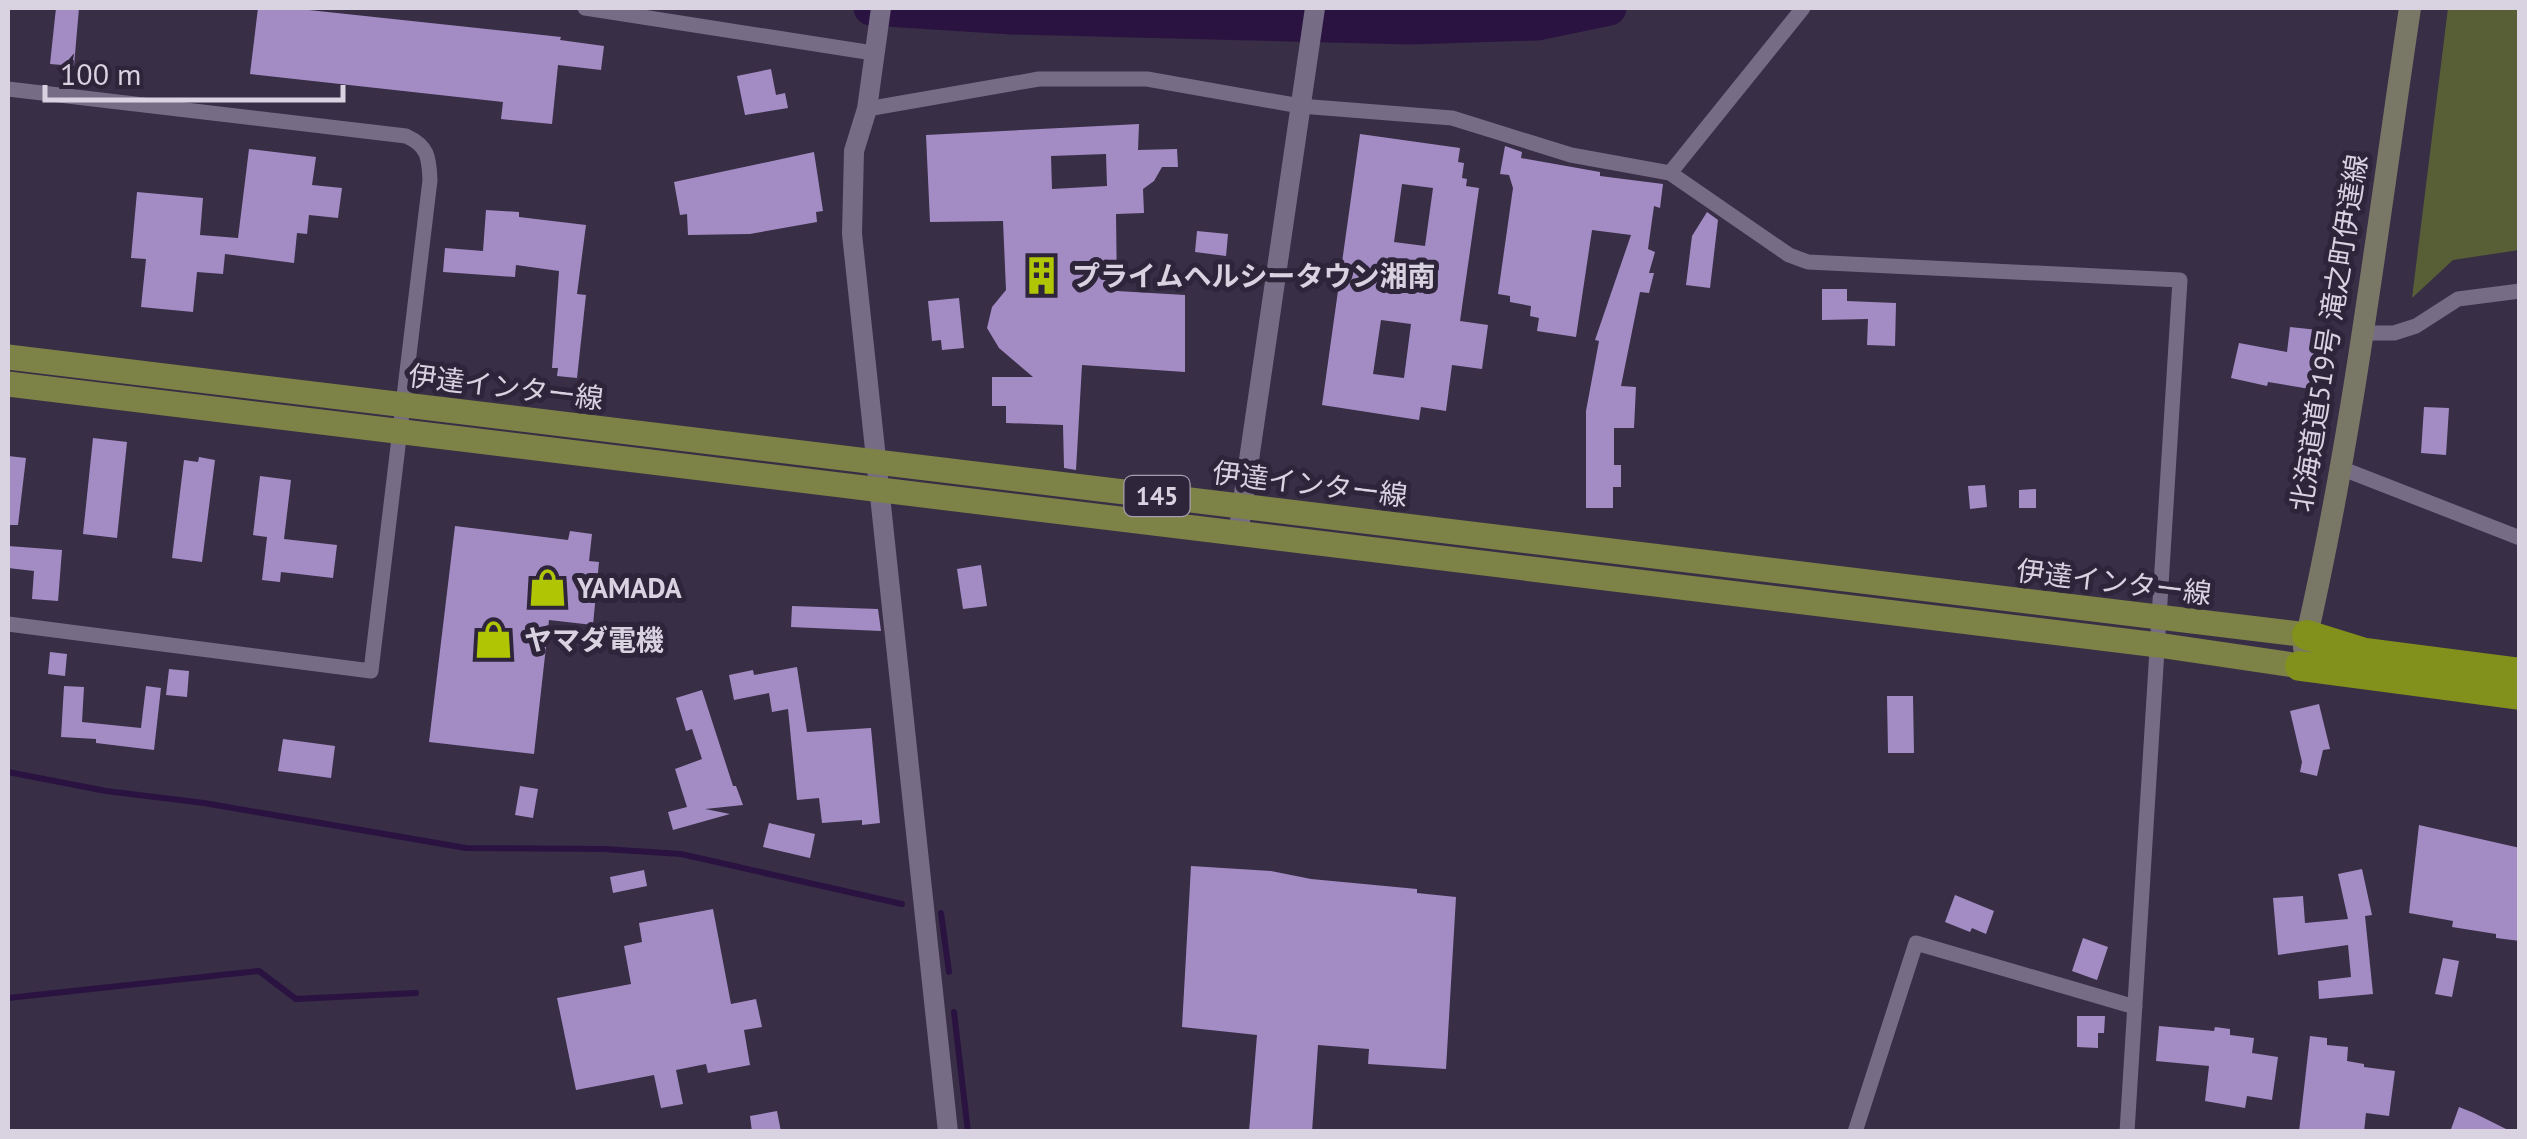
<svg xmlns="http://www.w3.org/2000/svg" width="2527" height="1139" font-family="'PT Sans','Noto Sans JP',sans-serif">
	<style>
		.green { fill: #585f37 }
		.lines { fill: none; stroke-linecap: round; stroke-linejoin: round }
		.stream { stroke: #2a1341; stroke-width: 6 }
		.river { stroke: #2a1341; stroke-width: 35 }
		.building { fill: #a38cc4; fill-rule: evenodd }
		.minor { stroke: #766c86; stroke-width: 15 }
		.tertiary { stroke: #766c86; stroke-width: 20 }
		.secondary { stroke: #797766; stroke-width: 22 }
		.primary { stroke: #7d8246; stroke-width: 25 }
		.motorway { stroke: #81911b; stroke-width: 30 }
		.labels { text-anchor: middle; stroke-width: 10; stroke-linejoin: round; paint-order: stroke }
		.shield { fill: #2e253b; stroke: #a59eaf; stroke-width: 2.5 }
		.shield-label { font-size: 25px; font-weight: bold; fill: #d8d2e1 }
		.poi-label { font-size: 28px; font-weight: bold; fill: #d8d2e1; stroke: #2e253b; text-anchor: start }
		.street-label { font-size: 28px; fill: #d8d2e1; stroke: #2e253b }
	</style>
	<rect width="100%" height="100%" fill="#382e46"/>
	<path class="green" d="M2448,8H2519V250L2453,260L2412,298Z"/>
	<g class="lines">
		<path class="stream" d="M8,772L106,791L204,803L466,848L604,849L681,854L902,904
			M941,913L949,972
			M8,998L259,971L296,999L416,993
			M954,1012L968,1132"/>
		<path class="river" d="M871,8L1012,17L1411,27L1537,23L1609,8"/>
	</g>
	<path class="building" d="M56,8H79L74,66L50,64Z
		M258,8H290L561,37L560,40L604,46L601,70L558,65L552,124L501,119L503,102L250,74Z
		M771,69L776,95L785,93L788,108L745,115L737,76Z
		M1139,124L1138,150L1177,149L1178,167H1162L1154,181L1143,189L1144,213L1116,214L1117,291L1185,295V372L1082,365L1076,470L1064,468L1063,425L1006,423V406H992V377H1033L999,348L987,328L992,307L1006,290L1003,221L930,222L926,135ZM1106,154L1107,186L1052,189L1051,156Z
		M1360,134L1460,148L1458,162L1464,163L1462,178L1467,179L1466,186L1479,188L1460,321L1488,325L1482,369L1452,365L1446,411L1421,407L1419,420L1322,405ZM1402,184L1433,188L1425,246L1394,242ZM1381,320L1411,324L1404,378L1373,374Z
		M1505,146L1522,152L1521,158L1600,172V176L1663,184L1660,208L1654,206L1648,249L1655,252L1649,273H1654L1649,293L1640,292L1621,386L1636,387L1634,428H1614V465H1621V487H1613V508H1586V411L1599,341L1595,340L1631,235L1592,230L1576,337L1537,331L1539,318L1530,316L1531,306L1510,302V296L1498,294L1513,188L1509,175L1500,174Z
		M249,149L316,157L312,185L342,188L338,218L309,215L307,234L297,233L294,263L225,254L223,274L197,272L193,312L141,307L146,259L131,258L137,192L203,198L200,235L238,238Z
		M814,152L823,211L816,212L817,222L750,234L688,235L687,214L680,215L674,182Z
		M486,210L519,212V217L586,225L577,294L586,295L577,378L557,376L558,368H552L559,271L516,265L515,277L443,272L445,248L483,251Z
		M1707,212L1718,220L1710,288L1686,285L1692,236Z
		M1197,231L1228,234L1226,256L1195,252Z
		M1822,289H1847V301L1896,303L1895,346L1867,345L1868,319L1822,320Z
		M959,298L964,348L942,350L941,340L932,341L928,301Z
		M2290,327L2318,330L2310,389L2268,382L2267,386L2231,378L2239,343L2287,352Z
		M2424,407L2449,408L2446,455L2421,453Z
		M93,438L127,442L117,538L83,534Z
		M8,456L26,458L18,525H8Z
		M199,457L215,460L202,562L172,558L184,460L198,462Z
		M260,476L291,480L284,539L337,545L333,578L281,572L280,582L262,580L267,537L253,535Z
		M1985,485L1987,507L1970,509L1968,486Z
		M2036,489V508H2019V490Z
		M455,526L568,540L570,531L592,534L589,561L599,562L593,625L549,620L534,754L429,742Z
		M8,546L62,550L58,601L32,599L34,571L8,568Z
		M981,565L987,606L963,609L957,569Z
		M792,606L878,609L881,631L791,627Z
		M50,652L67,654L65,676L48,674Z
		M797,667L807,732L871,728L880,823L862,825V820L822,823L819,798L797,800L788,709L772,712L769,693L734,700L729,675L753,670L754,675Z
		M169,669L189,671L187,697L166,695Z
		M64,686L84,687L82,722L141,728L146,686L161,688L154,750L96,743V739L61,737Z
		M702,690L733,786H736L743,805L705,809L730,814L673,830L668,812L687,807L675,769L702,759L692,729L686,731L676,698Z
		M1887,696H1913L1914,753H1888Z
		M2319,704L2330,749L2323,750L2317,776L2300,772L2302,762L2290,711Z
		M283,739L335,746L331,778L278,771Z
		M520,786L538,789L533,818L515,815Z
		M769,823L815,834L810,858L763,847Z
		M2419,825L2520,848V941L2496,938V934L2452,927L2453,921L2409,913Z
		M1191,866L1271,871L1311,879L1417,889V893L1456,897L1446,1069L1368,1064L1369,1049L1318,1045L1312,1132H1249L1257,1035L1182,1027Z
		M2362,869L2372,915L2365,916L2373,994L2319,999L2318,981L2351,977L2348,945L2278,955L2273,898L2303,896L2305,923L2348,919L2338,874Z
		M644,870L647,886L613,893L610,877Z
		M1955,895L1994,911L1986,934L1972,928L1970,932L1945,922Z
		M713,909L731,1004L756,999L762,1027L744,1030L750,1065L708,1073L706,1064L676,1070L683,1104L661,1108L654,1075L576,1090L557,998L631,984L624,946L642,942L639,923Z
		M2083,938L2108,947L2097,980L2072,971Z
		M2443,958L2459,961L2452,997L2435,994Z
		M2077,1016H2105L2104,1033H2098V1048L2077,1047Z
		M2159,1026L2214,1031L2215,1027L2230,1029V1035L2254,1038L2252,1053L2278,1057L2272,1100L2247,1096L2245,1108L2205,1101L2209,1066L2156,1061Z
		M2310,1036L2327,1038V1045L2348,1047L2347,1061L2364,1064V1067L2395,1071L2389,1116L2366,1113L2364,1132H2299Z
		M2459,1107L2474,1113L2512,1132H2450Z
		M777,1111L781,1132H752L750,1116Z"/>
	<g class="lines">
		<path class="minor" d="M585,8L873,53
			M8,89L406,136C428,146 429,157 430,180L371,671L8,624
			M867,109L1039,79H1147L1300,106L1452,118L1571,155L1670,173L1789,255L1808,262L2180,280L2127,1132
			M1670,173L1803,8
			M2361,333H2394L2416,326L2458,299L2520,291
			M2338,467L2520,538
			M1855,1132L1916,943L2135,1007"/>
		<path class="tertiary" d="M881,8L867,109L854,151L852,234L948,1132
			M1238,535L1315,8"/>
		<path class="secondary" d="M2304,648C2353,438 2378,221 2410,8"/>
		<path class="primary" d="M8,357L2307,635
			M8,384L2158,645L2300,666"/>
		<path class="motorway" d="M2307,635L2365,653L2520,673
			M2300,666L2520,695"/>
	</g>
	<defs>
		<symbol id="building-bare" viewBox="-9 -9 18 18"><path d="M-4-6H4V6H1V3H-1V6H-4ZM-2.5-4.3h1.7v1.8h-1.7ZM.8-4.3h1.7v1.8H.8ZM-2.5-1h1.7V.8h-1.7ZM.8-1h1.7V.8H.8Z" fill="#b0c503" stroke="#2e253b" stroke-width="2.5" paint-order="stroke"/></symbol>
		<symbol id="shop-bare" viewBox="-9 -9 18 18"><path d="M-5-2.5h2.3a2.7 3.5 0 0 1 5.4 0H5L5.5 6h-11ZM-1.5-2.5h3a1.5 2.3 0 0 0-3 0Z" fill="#b0c503" stroke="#2e253b" stroke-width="2.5" paint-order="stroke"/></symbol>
	</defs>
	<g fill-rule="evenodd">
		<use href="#building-bare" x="1014" y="248" width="55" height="55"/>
		<use href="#shop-bare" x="520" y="560" width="55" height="55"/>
		<use href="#shop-bare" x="466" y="612" width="55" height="55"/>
	</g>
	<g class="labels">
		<rect class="shield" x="1124.5" y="476" width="65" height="40" rx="8"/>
		<g class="shield-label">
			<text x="1157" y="505">145</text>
		</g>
		<g class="poi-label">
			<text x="1072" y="286">プライムヘルシータウン湘南</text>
			<text x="577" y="598">YAMADA</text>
			<text x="524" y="650">ヤマダ電機</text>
		</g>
		<g class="street-label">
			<text transform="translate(2329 333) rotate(-81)" y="10">北海道道519号 滝之町伊達線</text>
			<text transform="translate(506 387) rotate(7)" y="10">伊達インター線</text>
			<text transform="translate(1310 484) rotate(7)" y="10">伊達インター線</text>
			<text transform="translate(2114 582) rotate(7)" y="10">伊達インター線</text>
		</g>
	</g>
	<rect width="2527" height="1139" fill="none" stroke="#d8d2e1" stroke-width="20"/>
	<path d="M45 85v15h298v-15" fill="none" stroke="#d8d2e1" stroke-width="5"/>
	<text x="60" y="85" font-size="30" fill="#d8d2e1" stroke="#2e253b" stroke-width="8" paint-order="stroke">100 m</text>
</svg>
